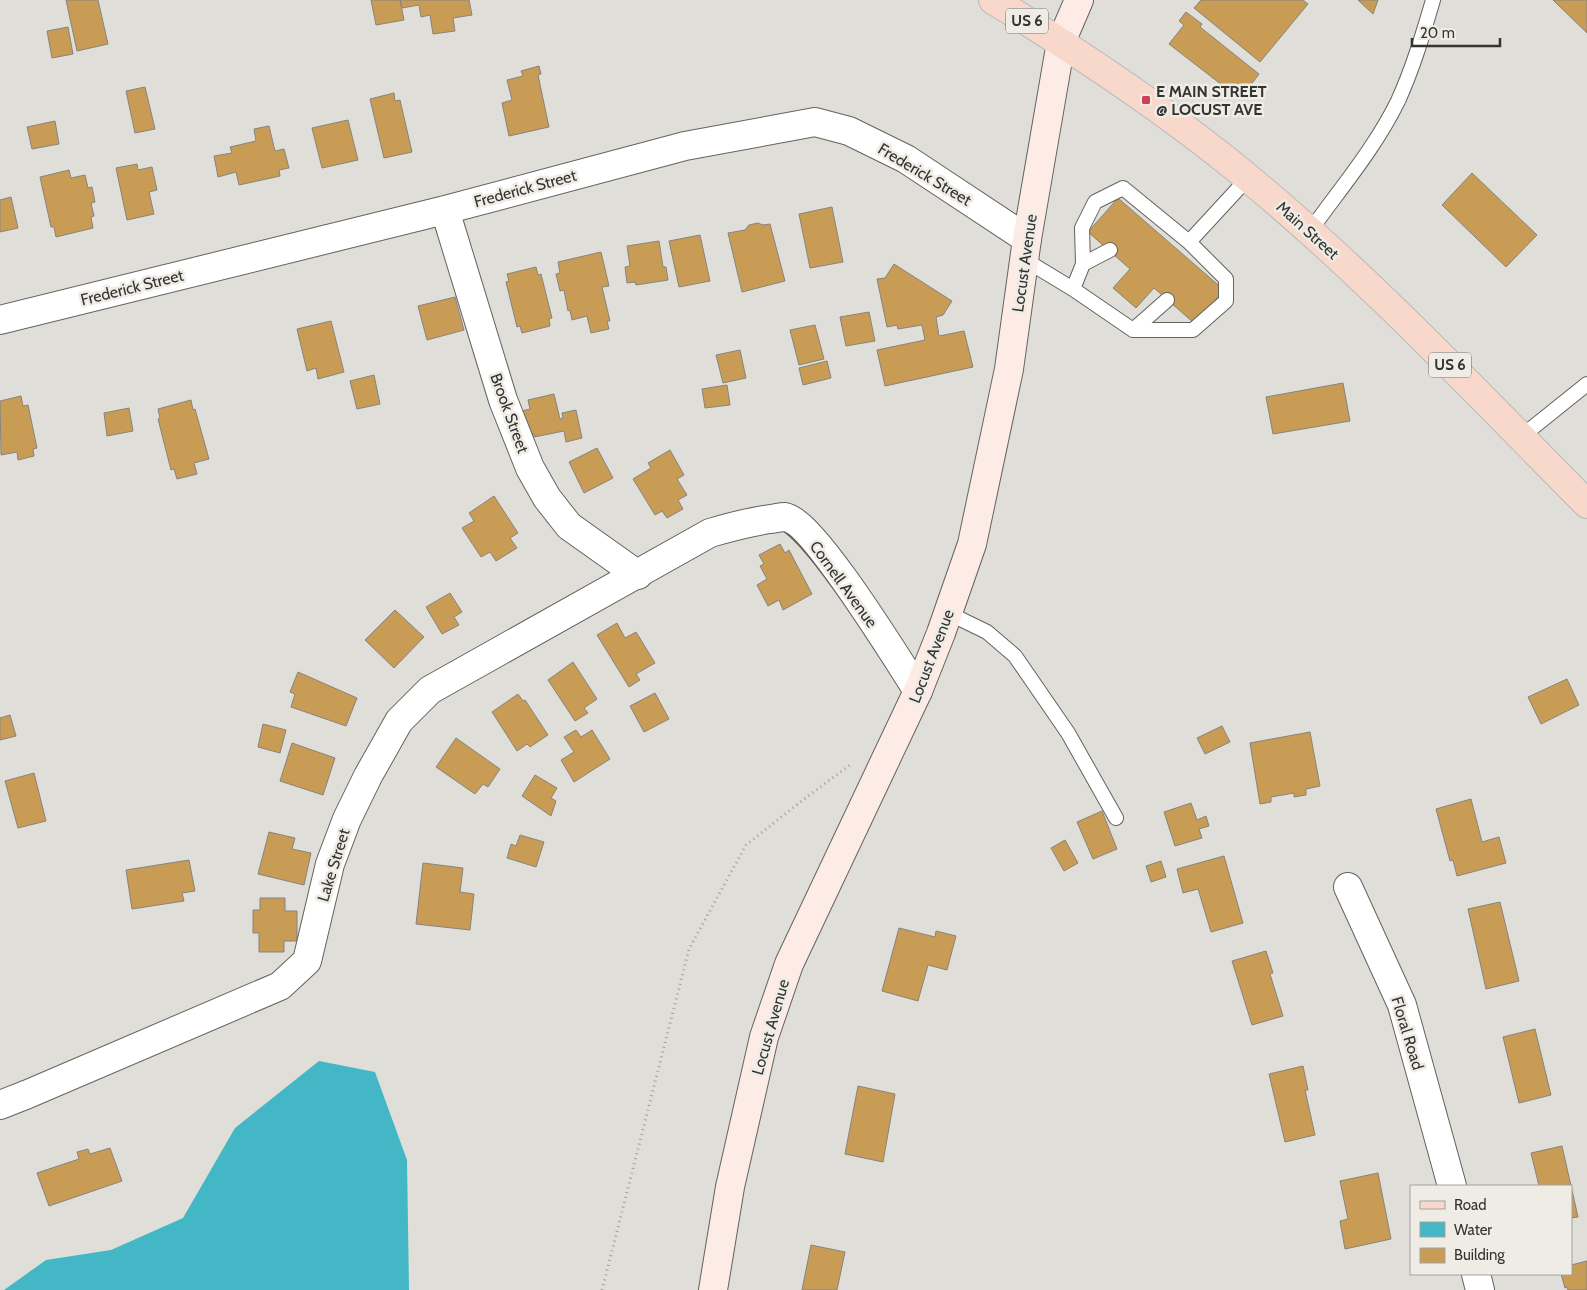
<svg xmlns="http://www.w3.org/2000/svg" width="1587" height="1290" font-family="Cabin,sans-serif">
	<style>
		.water { fill: #43b7c6 }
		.building { fill: #c99c55; stroke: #87837e }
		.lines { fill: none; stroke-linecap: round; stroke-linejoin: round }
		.lane-casing { stroke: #64625d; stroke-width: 16 }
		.street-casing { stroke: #64625d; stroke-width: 30 }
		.secondary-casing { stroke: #64625d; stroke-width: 30 }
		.primary-casing { stroke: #babab9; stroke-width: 30 }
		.path { stroke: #a1a09b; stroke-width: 3; stroke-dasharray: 1 4; stroke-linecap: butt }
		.lane { stroke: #fff; stroke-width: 14 }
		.street { stroke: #fff; stroke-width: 28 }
		.secondary { stroke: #fcece5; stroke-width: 28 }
		.primary { stroke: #f8d8cb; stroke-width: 28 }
		.poi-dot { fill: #d04059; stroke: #eeece5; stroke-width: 2 }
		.labels { text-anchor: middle; stroke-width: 5; stroke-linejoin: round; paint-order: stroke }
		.shield { fill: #eeece5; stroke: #6c6a67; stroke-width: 1 }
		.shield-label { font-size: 15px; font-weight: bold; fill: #343331 }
		.poi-label { font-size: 16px; font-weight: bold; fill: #343331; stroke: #eeece5; text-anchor: start }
		.street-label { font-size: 16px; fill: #343331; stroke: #eeece5 }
	</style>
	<rect width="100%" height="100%" fill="#e0ded8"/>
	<path class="water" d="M319,1061L375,1072L407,1160L409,1290H4L46,1260L111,1250L183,1218L235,1128Z"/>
	<path class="building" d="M66,0H98L108,44L77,51Z
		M371,0H400L404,20L376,25Z
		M400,0H469L472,15L453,18L455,31L433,34L430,15L421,17L419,5L402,8Z
		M1201,0H1303L1308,4L1260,62L1194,8Z
		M1358,0H1378L1373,14Z
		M1553,0H1587V33Z
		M1186,12L1202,24L1200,27L1259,74L1240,99L1169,44L1184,25L1179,21Z
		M68,27L73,54L52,58L47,31Z
		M539,66L541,74L538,75L549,127L509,136L502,103L512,100L507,80L523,76L521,71Z
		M145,87L155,129L135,133L126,91Z
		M394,93L395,101L400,100L412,152L384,158L370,99Z
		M348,120L358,160L322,168L312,128Z
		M55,121L59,144L32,149L27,127Z
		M269,126L275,151L284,149L289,168L279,170L280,176L239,185L236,172L218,177L214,156L232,153L230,147L256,141L254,129Z
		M137,164L138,170L152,167L157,190L149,192L154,214L127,220L116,168Z
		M69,170L71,178L85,175L88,188L92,187L95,202L91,203L94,216L91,217L93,228L56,237L54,227H51L40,177Z
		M1472,173L1537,235L1506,267L1442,205Z
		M11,197L18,228L0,232V200Z
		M1118,198L1224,290L1195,324L1154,288L1136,308L1113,288L1130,269L1088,232Z
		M832,207L843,262L810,268L799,214Z
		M758,223L763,225L770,224L785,281L742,292L728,233L745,230L749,225Z
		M700,235L710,281L679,287L669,241Z
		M659,241L663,267H666L668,280L636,285L635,282L627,283L625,267L630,266L627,246Z
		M601,252L609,286L602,287L610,321H607L609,329L591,333L587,316L572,320L570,310L568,311L564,290L560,291L556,274L560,273L558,262Z
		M894,264L952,301L943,315L936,317L939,336L964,331L973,367L885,386L877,350L925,340L922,325L898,329L897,325L887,327L877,279L885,278Z
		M536,267L538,275L541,274L552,318L549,319L550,326L522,333L520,326L517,327L506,282L509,281L507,274Z
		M455,297L464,330L427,340L418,306Z
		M869,312L875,341L846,346L840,317Z
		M331,321L344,372L318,379L316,368L307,371L297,329Z
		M815,325L824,359L799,365L790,330Z
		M740,350L746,378L723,383L716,355Z
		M827,361L831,378L803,385L799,368Z
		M374,375L380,404L357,409L350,381Z
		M1343,383L1350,421L1273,434L1266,397Z
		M727,385L730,405L705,408L702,389Z
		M554,394L560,419L563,418L562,413L576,410L582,438L566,442L564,431L534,437V434L520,438L501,416L530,409L528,400Z
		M21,396L23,406L28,405L37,448L33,449L34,456L18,460L17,452L1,455L0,401Z
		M191,400L193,410L195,409L209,459L194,463L197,474L177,479L174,469L171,470L158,419L160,418L158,409Z
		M129,408L133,431L107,436L104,413Z
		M597,448L613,478L584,493L569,462Z
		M670,450L684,475L677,479L687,495L678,500L683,509L667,518L662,511L655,515L633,479L651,468L648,463Z
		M494,496L518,533L510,538L517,548L496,561L490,552L481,557L462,528L474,521L469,513Z
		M780,544L785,553L789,550L812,594L783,610L779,600L768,606L757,585L767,579L760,566L764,564L759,555Z
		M450,593L462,612L454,617L459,625L442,634L426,607Z
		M395,610L424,637L394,668L365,640Z
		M617,623L625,638L636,632L655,663L636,674L640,680L629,687L597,635Z
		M573,662L597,699L584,708L588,713L575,721L548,680Z
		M298,672L357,698L346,726L291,707L295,694L290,692Z
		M1567,679L1579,705L1541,724L1528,697Z
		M655,693L669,719L644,732L630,706Z
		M518,694L523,701L525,700L548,735L530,747L527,744L517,751L492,712Z
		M10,715L16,736L0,740V718Z
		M263,724L286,730L280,753L258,747Z
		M1222,726L1230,742L1205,754L1197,738Z
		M576,730L581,737L592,730L610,759L574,782L561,760L574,752L564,737Z
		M1310,732L1320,786L1306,789V795L1294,797V793L1271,797V802L1260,804L1250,743Z
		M456,738L500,769L488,787L483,784L475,794L436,767Z
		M292,743L335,758L323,795L280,781Z
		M34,773L46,821L18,828L5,781Z
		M535,775L557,788L551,798L556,801L551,816L522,796Z
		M1471,799L1482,842L1499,837L1506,863L1457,876L1453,860L1450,861L1436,809Z
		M1191,803L1197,820L1206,816L1209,826L1199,829L1202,838L1175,846L1164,812Z
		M1102,811L1117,849L1093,859L1077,822Z
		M269,832L295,838L292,849L311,853L304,885L258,874Z
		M520,835L544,842L536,867L507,858L511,844L516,846Z
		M1065,840L1078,863L1064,871L1051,848Z
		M1224,856L1243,923L1211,932L1198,889L1183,893L1177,869Z
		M189,860L195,891L182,893L184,901L132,909L126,870Z
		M1161,861L1166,877L1151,882L1146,866Z
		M423,863L463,868L460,892L474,894L470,930L416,924Z
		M260,898H285V911H297V941H284V952H259V933H253V910H260Z
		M1500,902L1519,981L1486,989L1468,909Z
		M899,928L935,937L936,931L956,936L947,970L928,965L918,1001L882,991Z
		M1266,951L1273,973L1270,974L1283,1016L1252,1025L1232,961Z
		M1535,1029L1551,1095L1519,1103L1503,1037Z
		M1303,1066L1308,1090H1305L1315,1135L1285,1142L1269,1074Z
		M858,1086L895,1094L883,1162L845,1154Z
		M1562,1146L1578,1217L1571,1218V1186H1539L1531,1153Z
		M110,1148L122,1181L49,1206L37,1173L79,1159L77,1152L88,1149L90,1154Z
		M1378,1173L1391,1239L1345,1249L1340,1221L1348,1219L1340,1181Z
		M811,1245L845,1252L837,1290H802Z
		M1587,1261V1290H1568L1567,1287L1565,1288L1561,1274H1571V1265Z"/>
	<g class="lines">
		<defs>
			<path id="lane" d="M1310,231C1340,189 1375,148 1398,101C1413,68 1423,34 1433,0
				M1189,242L1248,178
				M1025,260L1073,289L1133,330H1193L1226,301V279L1189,242L1123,188L1095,202L1082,228L1083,264L1073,289
				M1083,264L1110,250
				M1133,330L1167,300
				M1521,437L1587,384
				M948,613L987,632L1015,656L1068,733L1116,818"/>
			<path id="street" d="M445,210L503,400L530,468L547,498L569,526L638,575
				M0,320L445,210L685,146L815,122L849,131L906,159L1027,239
				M1348,887L1402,1005L1452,1186
				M0,1105L28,1094L280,986L307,961L330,864L347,819L368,776L399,721L430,690L710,533C730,527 749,522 770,519C774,519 780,517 785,517C813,521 899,662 918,691
				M1476,1274L1480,1290"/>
			<path id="secondary" d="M713,1290L730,1187L764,1037L789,964L918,691L941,633L972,544L1009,369L1027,239L1061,42L1079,0"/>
			<path id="primary" d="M993,0C1073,49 1152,101 1226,160C1356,264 1470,386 1587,504"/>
		</defs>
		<use href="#lane" class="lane-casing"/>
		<use href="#street" class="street-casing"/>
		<use href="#secondary" class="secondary-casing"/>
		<use href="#primary" class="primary-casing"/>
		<path class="path" d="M602,1290L689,949L746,845L808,796L850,765"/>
		<use href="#lane" class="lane"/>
		<use href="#street" class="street"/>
		<use href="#secondary" class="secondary"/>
		<use href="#primary" class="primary"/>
	</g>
	<rect class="poi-dot" x="1141" y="95" width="10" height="10" rx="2.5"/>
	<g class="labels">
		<g class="shield">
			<rect x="1006" y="8.5" width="42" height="25" rx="4"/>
			<rect x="1429" y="352.5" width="42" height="25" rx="4"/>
		</g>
		<g class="shield-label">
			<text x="1027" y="26">US 6</text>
			<text x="1450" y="370">US 6</text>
		</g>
		<g class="poi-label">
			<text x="1156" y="97">E MAIN STREET<tspan x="1156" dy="18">@ LOCUST AVE</tspan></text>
		</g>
		<g class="street-label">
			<text transform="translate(925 174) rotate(31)" y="6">Frederick Street</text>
			<text transform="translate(525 188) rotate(-15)" y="6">Frederick Street</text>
			<text transform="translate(1308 230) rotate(42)" y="6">Main Street</text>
			<text transform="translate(1024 263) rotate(-82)" y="6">Locust Avenue</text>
			<text transform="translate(132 287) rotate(-14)" y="6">Frederick Street</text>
			<text transform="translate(510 413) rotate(70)" y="6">Brook Street</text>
			<text transform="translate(844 584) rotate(54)" y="6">Cornell Avenue</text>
			<text transform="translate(931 656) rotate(-69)" y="6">Locust Avenue</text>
			<text transform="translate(333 865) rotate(-73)" y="6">Lake Street</text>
			<text transform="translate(770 1027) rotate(-74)" y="6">Locust Avenue</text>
			<text transform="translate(1408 1033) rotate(73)" y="6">Floral Road</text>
		</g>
	</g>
	<rect x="1410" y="1185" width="162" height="90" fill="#eeece5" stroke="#a4a29d"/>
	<rect x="1420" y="1201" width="25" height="8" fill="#f8d8cb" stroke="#a4a29d"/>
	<text x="1454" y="1210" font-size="15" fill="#343331">Road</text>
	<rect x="1420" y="1222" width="25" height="15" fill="#43b7c6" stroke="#a4a29d"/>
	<text x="1454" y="1235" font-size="15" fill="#343331">Water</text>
	<rect x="1420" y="1248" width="25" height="15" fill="#c99c55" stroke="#a4a29d"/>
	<text x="1454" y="1260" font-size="15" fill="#343331">Building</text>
	<path d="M1412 38v8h88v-8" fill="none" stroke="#343331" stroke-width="2.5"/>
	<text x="1420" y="38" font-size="15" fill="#343331" stroke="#eeece5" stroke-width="4" paint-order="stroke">20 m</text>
</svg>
